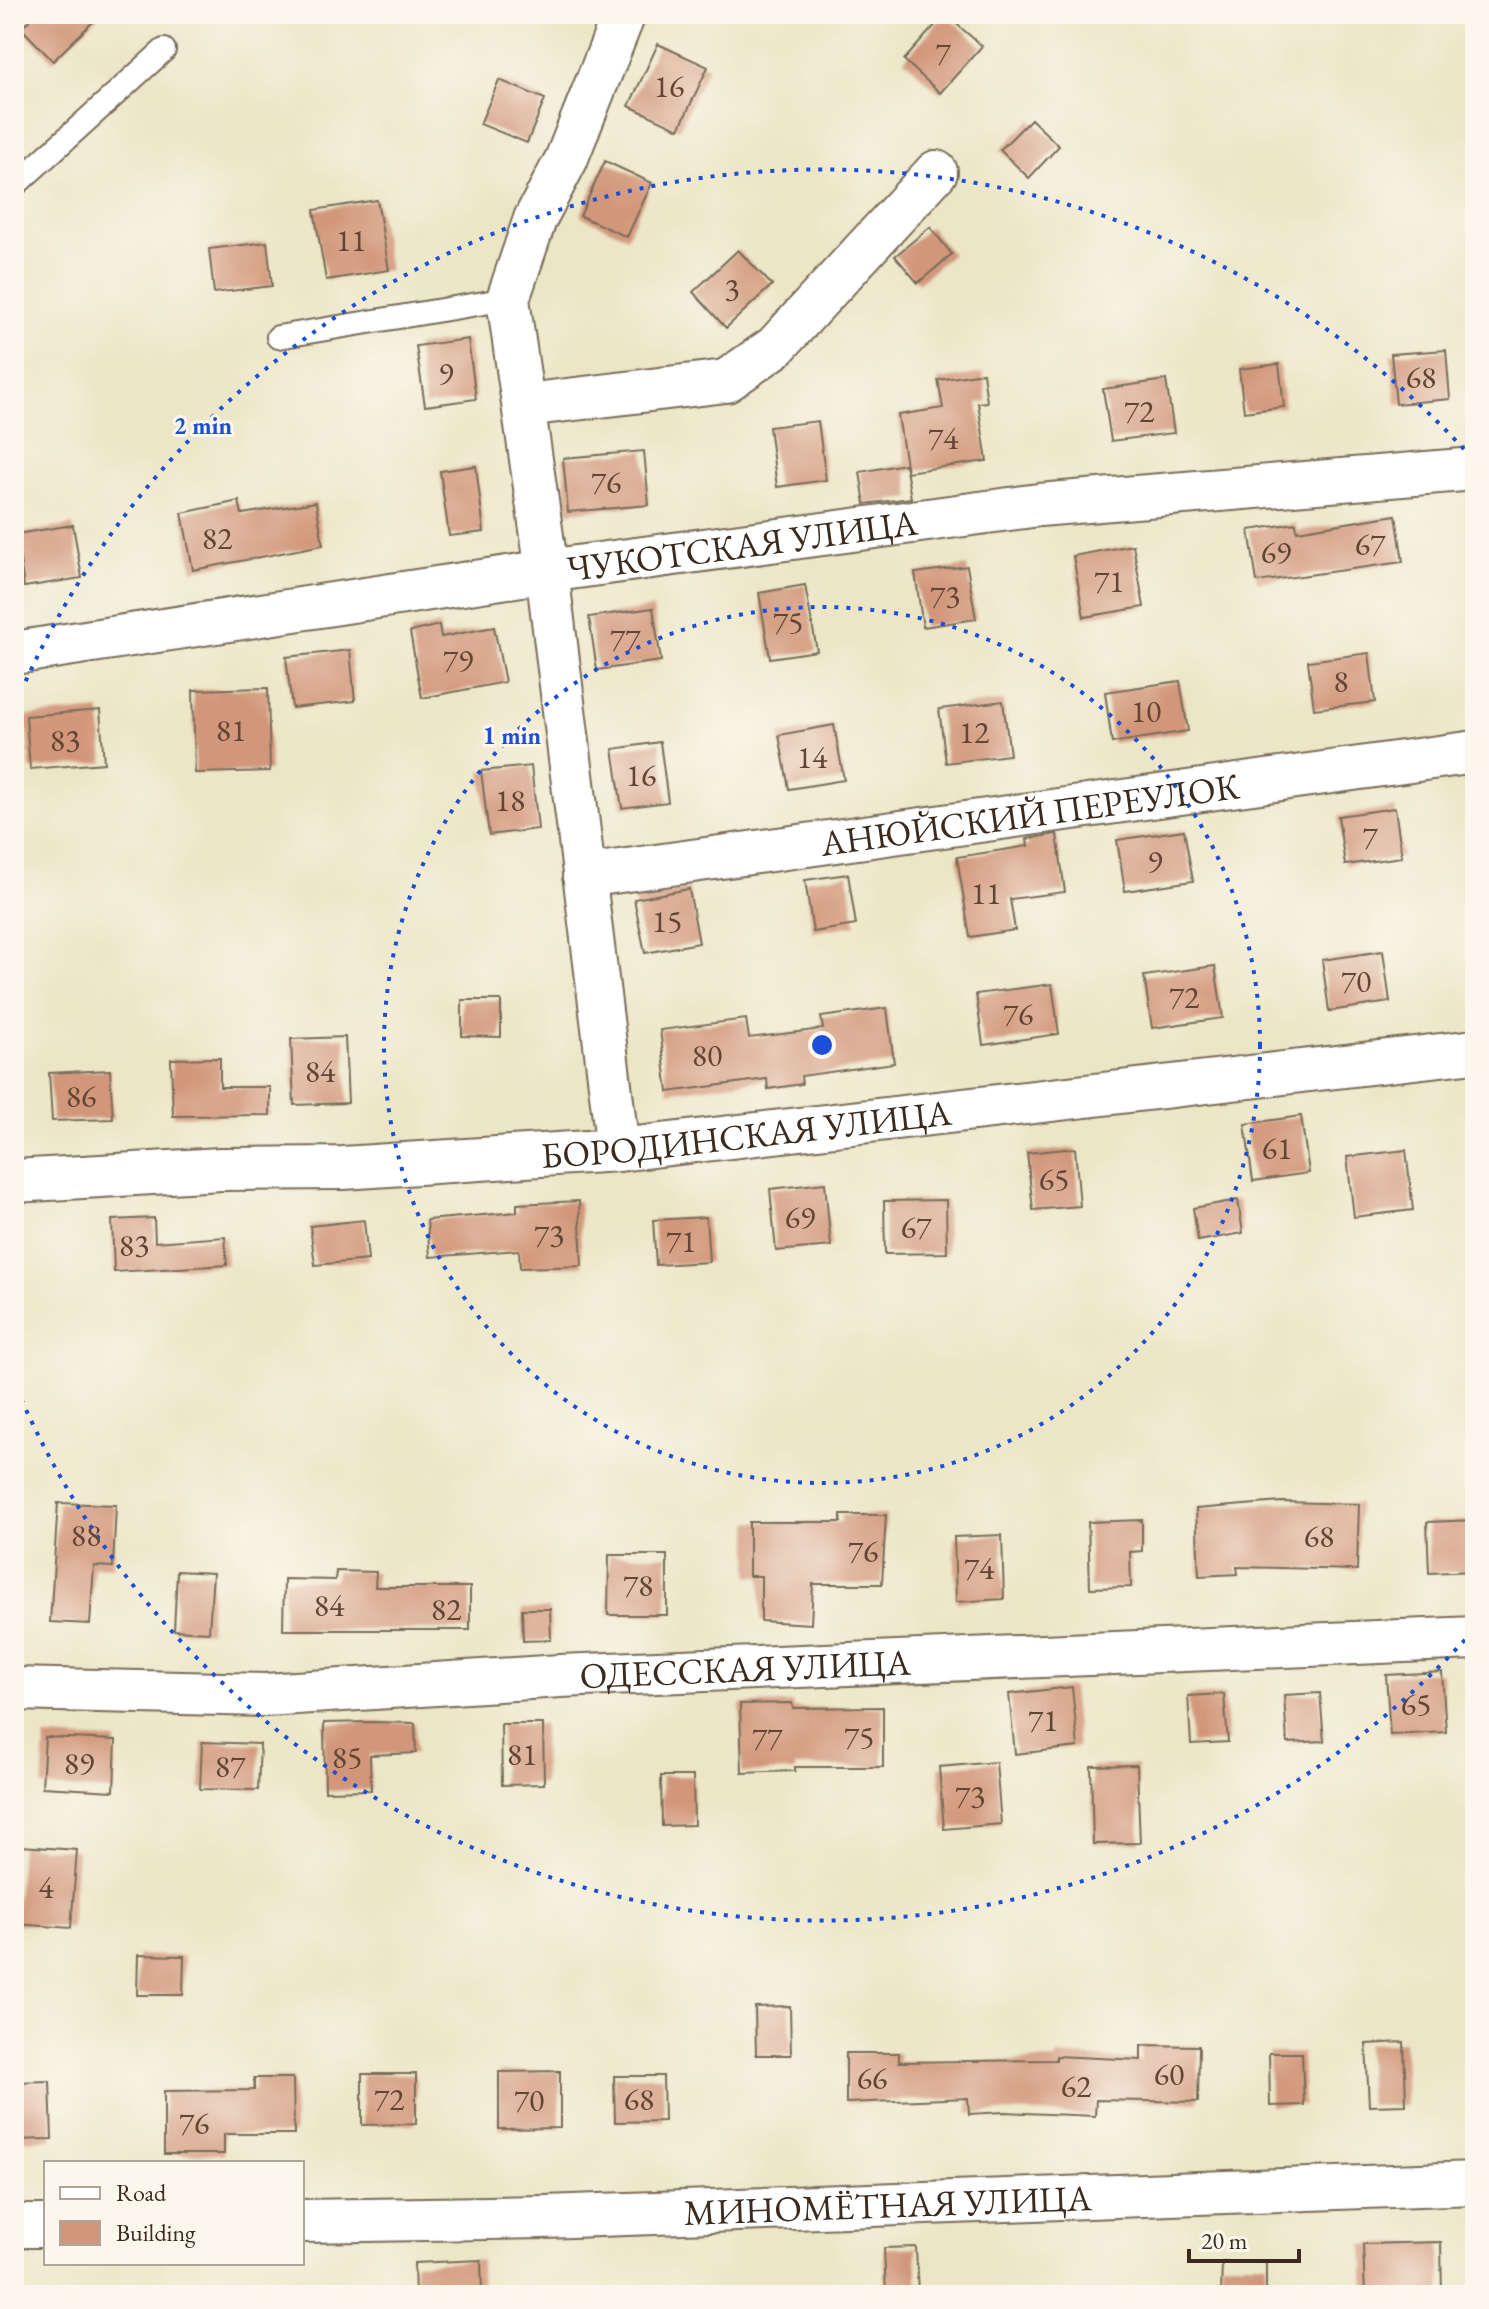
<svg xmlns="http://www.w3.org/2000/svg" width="1489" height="2309" font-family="'EB Garamond',serif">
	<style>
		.building { fill: #d2977a }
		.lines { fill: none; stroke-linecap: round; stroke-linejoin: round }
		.service-casing { stroke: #796c59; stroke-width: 26 }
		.minor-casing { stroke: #796c59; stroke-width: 46 }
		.service { stroke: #fff; stroke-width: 22 }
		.minor { stroke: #fff; stroke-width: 42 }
		.ring { fill: none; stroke: #1d4ed8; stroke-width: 4; stroke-dasharray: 4 8 }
		.labels { text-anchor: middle; stroke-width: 6; stroke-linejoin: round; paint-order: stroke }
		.number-label { font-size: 32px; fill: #614535 }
		.street-label { font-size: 36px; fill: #3b2a1e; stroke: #fbf7ec }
		.centre { fill: #1d4ed8; stroke: #fbf7ec; stroke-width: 4 }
		.ring-label { font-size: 24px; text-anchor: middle; font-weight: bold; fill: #1d4ed8; stroke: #fbf7ec; stroke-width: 6; stroke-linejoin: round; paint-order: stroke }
	</style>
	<rect width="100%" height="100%" fill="#fbf7ec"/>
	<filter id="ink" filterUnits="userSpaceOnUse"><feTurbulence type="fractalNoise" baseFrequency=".0125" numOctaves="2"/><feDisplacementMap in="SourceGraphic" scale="16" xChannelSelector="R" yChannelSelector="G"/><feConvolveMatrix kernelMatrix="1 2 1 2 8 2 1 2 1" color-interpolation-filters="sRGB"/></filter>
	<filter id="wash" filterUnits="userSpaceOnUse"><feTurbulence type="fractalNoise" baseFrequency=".006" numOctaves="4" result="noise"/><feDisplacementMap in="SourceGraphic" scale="32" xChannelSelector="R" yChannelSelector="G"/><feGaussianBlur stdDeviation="1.8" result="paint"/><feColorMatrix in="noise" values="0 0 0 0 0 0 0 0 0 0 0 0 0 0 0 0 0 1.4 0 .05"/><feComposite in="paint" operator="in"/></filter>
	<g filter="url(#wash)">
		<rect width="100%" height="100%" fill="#ece6c7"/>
		<g id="blocks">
			<path class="building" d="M36,14H101L53,61L21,28Z
				M945,14L982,46L940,93L904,60Z
				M658,44L708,67L679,129L629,106Z
				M499,80L545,99L527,143L480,124Z
				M1031,119L1059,146L1029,178L1000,150Z
				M605,161L652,183L627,237L580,216Z
				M377,200L389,270L326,280L314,210Z
				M930,227L952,254L918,283L895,256Z
				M267,242L272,286L214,293L209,249Z
				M738,250L772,285L726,328L693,292Z
				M468,339L476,399L425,406L416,346Z
				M1446,350L1450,399L1396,404L1391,354Z
				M1279,364L1284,407L1244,412L1239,369Z
				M983,373L987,402L978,403L987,461L907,472L898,415L943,408L938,380Z
				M1166,380L1174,433L1111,441L1103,389Z
				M818,421L826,480L777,487L769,427Z
				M644,451L649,505L568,512L563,458Z
				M905,464L911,498L865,504L860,472Z
				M476,466L484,532L449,536L440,471Z
				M239,501L242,514L316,502L323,545L193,570L182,513Z
				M1396,515L1403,562L1257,582L1249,530L1296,523L1297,531Z
				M73,525L82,578L24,587L16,534Z
				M1133,545L1144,607L1084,617L1073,556Z
				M967,566L976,619L923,627L915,573Z
				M805,585L817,651L770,658L759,593Z
				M653,608L661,661L597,670L589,617Z
				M439,625L441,637L494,627L505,682L422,698L410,632Z
				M350,650L355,701L292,708L286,657Z
				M1369,653L1375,702L1314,709L1308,661Z
				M1180,681L1188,731L1112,743L1105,692Z
				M268,688L270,771L195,773L193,690Z
				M1003,701L1010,755L946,763L939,709Z
				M100,710L104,763L30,769L26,716Z
				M834,725L844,780L789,789L779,735Z
				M660,742L668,802L622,808L613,749Z
				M531,766L538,829L489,835L481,771Z
				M1395,808L1402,857L1345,865L1338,816Z
				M1184,830L1193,881L1125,891L1117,840Z
				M1057,834L1065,892L1010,899L1015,930L970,937L957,857L1028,846L1027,839Z
				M848,874L856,925L813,932L805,880Z
				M689,889L699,943L645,953L634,899Z
				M1383,951L1390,1002L1329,1011L1322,960Z
				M1215,966L1223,1018L1152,1028L1144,976Z
				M1052,984L1059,1034L983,1045L976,994Z
				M462,1000H501V1037L462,1036Z
				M887,1008L894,1063L801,1076L802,1084L768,1089L767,1079L668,1092L660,1030L746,1019L749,1038L823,1029L821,1017Z
				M345,1037L348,1103L294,1105L291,1039Z
				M220,1058V1087H270V1115L173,1116L171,1059Z
				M110,1070L113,1119L52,1121L49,1073Z
				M1301,1116L1309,1173L1253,1181L1245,1124Z
				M1075,1148L1080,1206L1033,1210L1027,1153Z
				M1406,1150L1413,1210L1354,1217L1347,1157Z
				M825,1183L831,1246L776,1251L770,1189Z
				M946,1200L947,1253L885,1254L884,1201Z
				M1238,1200L1243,1233L1198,1241L1193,1208Z
				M579,1201L582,1266L520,1268L519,1250L430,1257L427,1220L517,1212V1204Z
				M706,1217L709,1262L656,1265L653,1220Z
				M154,1218L155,1242L225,1237L227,1265L114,1272L112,1220Z
				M364,1220L368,1260L315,1265L310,1226Z
				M1282,1502L1359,1504L1357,1570L1237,1567L1238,1574L1199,1576L1196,1509Z
				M58,1503L116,1505L113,1567L94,1566L90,1624L50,1622Z
				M841,1515H886L882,1584H813L811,1624L761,1621V1576H749V1522H841Z
				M1142,1520V1551L1130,1552L1131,1587L1090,1588L1088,1522Z
				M1475,1520V1571L1429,1573L1427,1522Z
				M1002,1535L1004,1599L956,1602L954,1537Z
				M609,1555H667V1615H608Z
				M177,1571L213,1573L209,1632L174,1630Z
				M336,1571L376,1572L375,1587H470V1630H283L284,1579L335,1580Z
				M522,1609H550L551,1640L523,1641Z
				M1442,1672L1446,1732L1390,1735L1386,1675Z
				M1072,1687L1078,1747L1015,1754L1009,1694Z
				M1320,1693L1324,1741L1287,1743L1284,1695Z
				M1224,1694L1228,1742L1191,1744L1188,1696Z
				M792,1703L793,1708L883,1707V1767H795V1771L742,1773L740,1704Z
				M370,1722L415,1723L416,1753L370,1755L371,1790L325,1791L324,1723Z
				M501,1724H543L544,1784L502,1785Z
				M45,1737L116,1740L114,1791L42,1787Z
				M202,1742L260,1744L258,1790L200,1789Z
				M996,1762L1001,1824L944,1829L939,1767Z
				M1137,1765L1140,1843L1093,1844L1091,1766Z
				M661,1776H693L694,1825L662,1826Z
				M21,1846L77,1850L71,1928L15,1924Z
				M138,1955L184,1956L183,1995H137Z
				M790,2006L791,2055H756L755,2007Z
				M1404,2042L1406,2105L1369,2106L1366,2044Z
				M1141,2045L1199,2046L1198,2102L1096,2100L1095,2116L1004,2112L969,2114L968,2098L846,2103V2053H899V2062L1056,2060V2056L1141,2060Z
				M1269,2053H1302L1304,2105L1270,2106Z
				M560,2071V2128L499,2129V2072Z
				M362,2074H416V2124L362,2125Z
				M614,2076H663L664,2121L615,2122Z
				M254,2078H293L294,2134H224V2154H164V2091L254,2090Z
				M50,2081L52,2139L14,2140V2082Z
				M1441,2242L1442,2295H1365L1363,2244Z
				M916,2247L918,2295H886L884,2248Z
				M481,2260L482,2295H415L414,2263Z
				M1222,2262H1266V2295H1221Z"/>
		</g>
	</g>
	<g filter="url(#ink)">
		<use href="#blocks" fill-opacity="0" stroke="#796c59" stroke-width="2"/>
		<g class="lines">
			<defs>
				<path id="service" d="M14,186L164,50
					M278,337L508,299"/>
				<g id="minor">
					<path d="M525,405L726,381L775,347L936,172"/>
					<path id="s1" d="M14,653L547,571L1039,505L1475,469"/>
					<path id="s2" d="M584,876L1475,752"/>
					<path d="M618,1150L547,571L508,299L535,219L566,160L624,14"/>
					<path id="s3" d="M14,1181L221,1169L343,1168L618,1150L1475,1051"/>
					<path id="s4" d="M14,1689L265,1695L560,1676L1475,1638"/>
					<path id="s5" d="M302,2221L544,2217L1475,2183"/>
					<path d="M14,2226H46"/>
				</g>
			</defs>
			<use href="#service" class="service-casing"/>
			<use href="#minor" class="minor-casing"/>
			<use href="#service" class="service"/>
			<use href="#minor" class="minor"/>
		</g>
	</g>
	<g class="ring">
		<circle cx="822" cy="1045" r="438"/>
		<path d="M1473 1631A876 876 0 0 1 16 1387M16 703A876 876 0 0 1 1473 459"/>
	</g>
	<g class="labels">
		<g class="number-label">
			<text x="943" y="64">7</text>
			<text x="669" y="97">16</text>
			<text x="351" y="251">11</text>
			<text x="732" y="300">3</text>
			<text x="446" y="384">9</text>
			<text x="1421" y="388">68</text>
			<text x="1139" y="422">72</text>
			<text x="943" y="449">74</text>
			<text x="606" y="493">76</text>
			<text x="217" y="549">82</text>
			<text x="1370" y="555">67</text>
			<text x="1276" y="563">69</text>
			<text x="1109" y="592">71</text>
			<text x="945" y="607">73</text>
			<text x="788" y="633">75</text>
			<text x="625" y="650">77</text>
			<text x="458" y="671">79</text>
			<text x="1341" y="692">8</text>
			<text x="1146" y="722">10</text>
			<text x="231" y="741">81</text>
			<text x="974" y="743">12</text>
			<text x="65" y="751">83</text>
			<text x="812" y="768">14</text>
			<text x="641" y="786">16</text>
			<text x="510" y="811">18</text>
			<text x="1370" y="848">7</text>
			<text x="1155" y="872">9</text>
			<text x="986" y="904">11</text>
			<text x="667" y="932">15</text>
			<text x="1356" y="992">70</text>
			<text x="1184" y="1008">72</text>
			<text x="1018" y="1025">76</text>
			<text x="707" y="1066">80</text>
			<text x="320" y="1082">84</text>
			<text x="81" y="1107">86</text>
			<text x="1277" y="1159">61</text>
			<text x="1054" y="1190">65</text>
			<text x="800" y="1228">69</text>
			<text x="916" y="1238">67</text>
			<text x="549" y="1246">73</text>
			<text x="681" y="1252">71</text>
			<text x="134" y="1256">83</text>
			<text x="86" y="1546">88</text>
			<text x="1319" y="1547">68</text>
			<text x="863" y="1562">76</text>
			<text x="979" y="1579">74</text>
			<text x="638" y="1596">78</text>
			<text x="329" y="1616">84</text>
			<text x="446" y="1620">82</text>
			<text x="1416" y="1715">65</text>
			<text x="1043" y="1731">71</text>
			<text x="859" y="1748">75</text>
			<text x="767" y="1749">77</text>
			<text x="522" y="1765">81</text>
			<text x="347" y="1768">85</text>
			<text x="79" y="1774">89</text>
			<text x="230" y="1777">87</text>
			<text x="970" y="1807">73</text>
			<text x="46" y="1898">4</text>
			<text x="1169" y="2085">60</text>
			<text x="872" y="2089">66</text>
			<text x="1076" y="2097">62</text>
			<text x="389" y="2110">72</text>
			<text x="639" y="2110">68</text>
			<text x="529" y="2111">70</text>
			<text x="194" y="2134">76</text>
		</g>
		<g class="street-label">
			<text dy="13" stroke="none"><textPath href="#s1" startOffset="736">ЧУКОТСКАЯ УЛИЦА</textPath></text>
			<text dy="13" stroke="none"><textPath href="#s2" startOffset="450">АНЮЙСКИЙ ПЕРЕУЛОК</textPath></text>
			<text dy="13" stroke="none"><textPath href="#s3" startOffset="734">БОРОДИНСКАЯ УЛИЦА</textPath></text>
			<text dy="13" stroke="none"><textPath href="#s4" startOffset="732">ОДЕССКАЯ УЛИЦА</textPath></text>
			<text dy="13" stroke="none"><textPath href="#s5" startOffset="586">МИНОМЁТНАЯ УЛИЦА</textPath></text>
		</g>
	</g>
	<circle cx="822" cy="1045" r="12" class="centre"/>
	<g class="ring-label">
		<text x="203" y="434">2 min</text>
		<text x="512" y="744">1 min</text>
	</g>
	<rect width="1489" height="2309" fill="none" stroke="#fbf7ec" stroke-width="48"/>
	<rect x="44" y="2161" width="260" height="104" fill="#fbf7ec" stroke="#aea59a" stroke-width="2"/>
	<rect x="60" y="2187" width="40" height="12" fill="#ffffff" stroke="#aea59a" stroke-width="2"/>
	<text x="116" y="2201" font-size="24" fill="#3b2a1e">Road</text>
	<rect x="60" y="2221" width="40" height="24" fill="#d2977a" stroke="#aea59a" stroke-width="2"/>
	<text x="116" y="2241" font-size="24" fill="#3b2a1e">Building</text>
	<path d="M1189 2249v12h110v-12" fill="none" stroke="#3b2a1e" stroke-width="4"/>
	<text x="1201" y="2249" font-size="24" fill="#3b2a1e" stroke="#fbf7ec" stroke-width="6" paint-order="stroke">20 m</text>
</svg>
